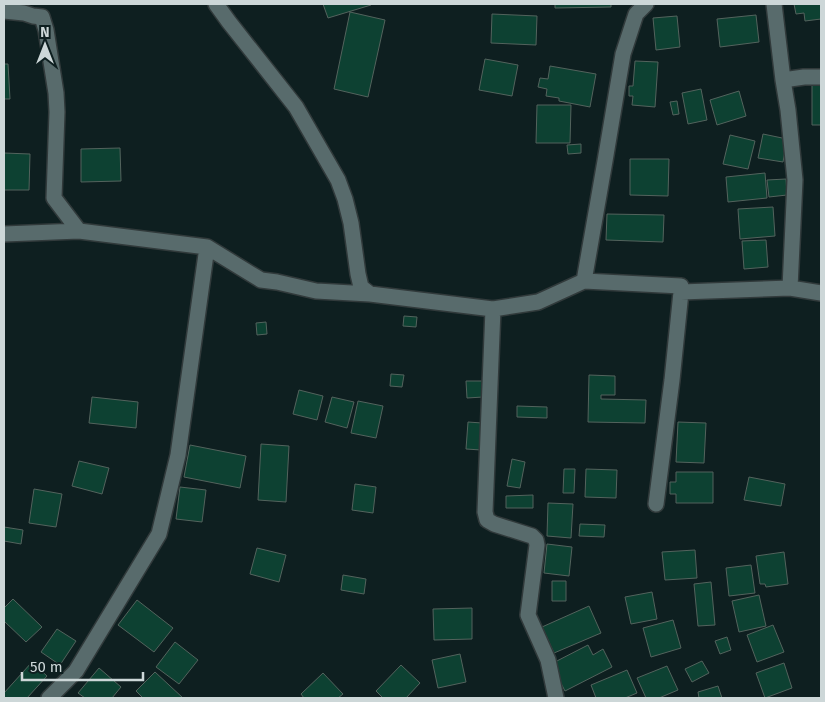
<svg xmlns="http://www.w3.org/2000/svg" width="825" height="702" font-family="'Fira Sans',sans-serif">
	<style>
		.building { fill: #0d4132; stroke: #53635d }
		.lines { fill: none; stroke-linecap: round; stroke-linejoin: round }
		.street-casing { stroke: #313a3b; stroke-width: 18 }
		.street { stroke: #586b6c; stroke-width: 15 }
	</style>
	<rect width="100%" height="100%" fill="#0e1f20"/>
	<path class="building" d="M323,4H370L371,5L328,18Z
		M555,4H611V7L555,8Z
		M794,4H821V19L805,21L804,13L796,14Z
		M350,12L385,20L368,97L334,89Z
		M492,14L537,16L536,45L491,43Z
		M756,15L759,42L720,47L717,19Z
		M677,16L680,47L656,50L653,18Z
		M485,59L518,65L512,96L479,90Z
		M635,61L658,62L655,107L632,105L633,96H629V86H633Z
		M4,64H8L10,99H4Z
		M550,66L596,74L590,107L559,101V98L546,96L547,89L538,87L540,78L548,79Z
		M812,83H821V125H812Z
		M701,89L707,120L688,124L682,93Z
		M739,91L746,116L717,125L710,100Z
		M677,101L679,114L673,115L670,102Z
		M537,105H571L570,143H536Z
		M763,134L787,139L783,162L758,158Z
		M730,135L755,141L748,169L723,164Z
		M581,144V153L568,154L567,145Z
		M120,148L121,181L81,182V149Z
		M4,153L30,154L29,190H4Z
		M630,159H669L668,196L630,195Z
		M765,173L767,198L728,202L726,177Z
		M786,179L787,195L769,197L767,180Z
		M773,207L775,236L740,239L738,209Z
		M607,214L664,215L663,242L606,240Z
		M766,240L768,267L744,269L742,241Z
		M404,316L417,317L416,327L403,326Z
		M266,322L267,334L257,335L256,323Z
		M391,374L404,375L402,387L390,386Z
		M589,375L615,376V395H601V399L646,400L645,423L588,422Z
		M466,381H483V397L467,398Z
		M299,390L323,396L317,420L293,414Z
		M92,397L138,402L136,428L89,423Z
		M332,397L354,402L347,428L325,422Z
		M358,401L383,406L376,438L351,433Z
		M517,406L547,407V418L517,417Z
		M468,422L482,423L481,450L466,449Z
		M678,422L706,423L704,463L676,462Z
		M261,444L289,446L286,502L258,500Z
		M190,445L246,456L240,488L184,477Z
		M512,459L525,462L520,488L507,486Z
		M79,461L109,468L102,494L72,486Z
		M564,469H575L574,493H563Z
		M586,469L617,470L616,498L585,497Z
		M676,472H713V503H676V494H670V482H676Z
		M749,477L785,484L781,506L744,500Z
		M355,484L376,487L373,513L352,510Z
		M180,487L206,490L202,522L176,519Z
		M34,489L62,494L56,527L29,523Z
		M533,495V508H506V496Z
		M548,503L573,504L571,538L547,536Z
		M580,524L605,525L604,537L579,536Z
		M4,527L23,530L21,544L4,541Z
		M547,544L572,547L569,576L544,573Z
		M257,548L286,555L279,582L250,574Z
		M695,550L697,578L665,580L662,552Z
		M784,552L788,584L766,587L765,584H760L756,556Z
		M751,565L755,593L729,596L726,568Z
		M343,575L366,579L364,594L341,590Z
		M552,581H566V601H552Z
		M711,582L715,625L698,626L694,584Z
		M652,592L657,619L631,624L625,597Z
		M759,595L766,626L739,632L732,601Z
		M13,599L42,627L26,642L4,621V608Z
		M137,600L173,628L154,652L118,625Z
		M589,606L601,633L554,653L542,627Z
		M472,608V639L434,640L433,609Z
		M673,620L681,648L651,657L643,628Z
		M773,625L784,652L757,662L747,635Z
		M57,629L76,641L60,665L41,652Z
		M727,637L731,650L720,654L715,641Z
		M175,642L198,660L179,684L156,667Z
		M588,645L593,655L603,649L612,667L565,691L551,664Z
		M460,654L466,682L438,688L432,660Z
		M702,661L709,673L692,682L685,669Z
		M32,662L47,676L27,698H4V693Z
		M784,663L792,688L765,698L756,673Z
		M401,665L420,683L406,698H383L376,691Z
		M667,666L678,690L659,698H646L637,678Z
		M99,668L121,687L112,698H85L78,693Z
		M627,670L637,693L625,698H596L591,685Z
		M155,672L183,698H143L136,691Z
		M323,673L343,694L338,698H304L301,694Z
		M718,686L722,698H699L698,692Z"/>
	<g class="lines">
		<defs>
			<path id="street" d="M216,4L229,22L296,107L338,180L345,199L351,223L358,274L361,287L370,294
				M774,4L783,80L788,110L795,180L790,288
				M4,11L24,13L33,16L42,17L46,30L56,93L57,112L54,198L79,231
				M783,80L804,77H821
				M4,234L79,231L207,247L261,280L277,282L316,291L370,294L493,309L538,302L584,281L681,286V292L790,288L821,293
				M584,281L605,161L623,54L636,14L646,4
				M493,309L485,512L487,520L494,524L532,536L536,540L537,545L528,615L548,660L556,698
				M656,504L672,380L681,292
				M49,698L76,671L159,534L178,455L207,247"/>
		</defs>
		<use href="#street" class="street-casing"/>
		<use href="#street" class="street"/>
	</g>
	<rect width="825" height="702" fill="none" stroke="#cdd7d8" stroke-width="10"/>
	<g transform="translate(45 45)" stroke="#0e1f20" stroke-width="4" paint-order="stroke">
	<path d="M0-4L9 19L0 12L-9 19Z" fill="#cdd7d8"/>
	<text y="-8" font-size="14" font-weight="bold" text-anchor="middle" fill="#cdd7d8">N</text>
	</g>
	<path d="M22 672v8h121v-8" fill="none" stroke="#cdd7d8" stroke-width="2.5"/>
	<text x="30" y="672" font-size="15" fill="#cdd7d8" stroke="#0e1f20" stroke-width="4" paint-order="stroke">50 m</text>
</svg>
